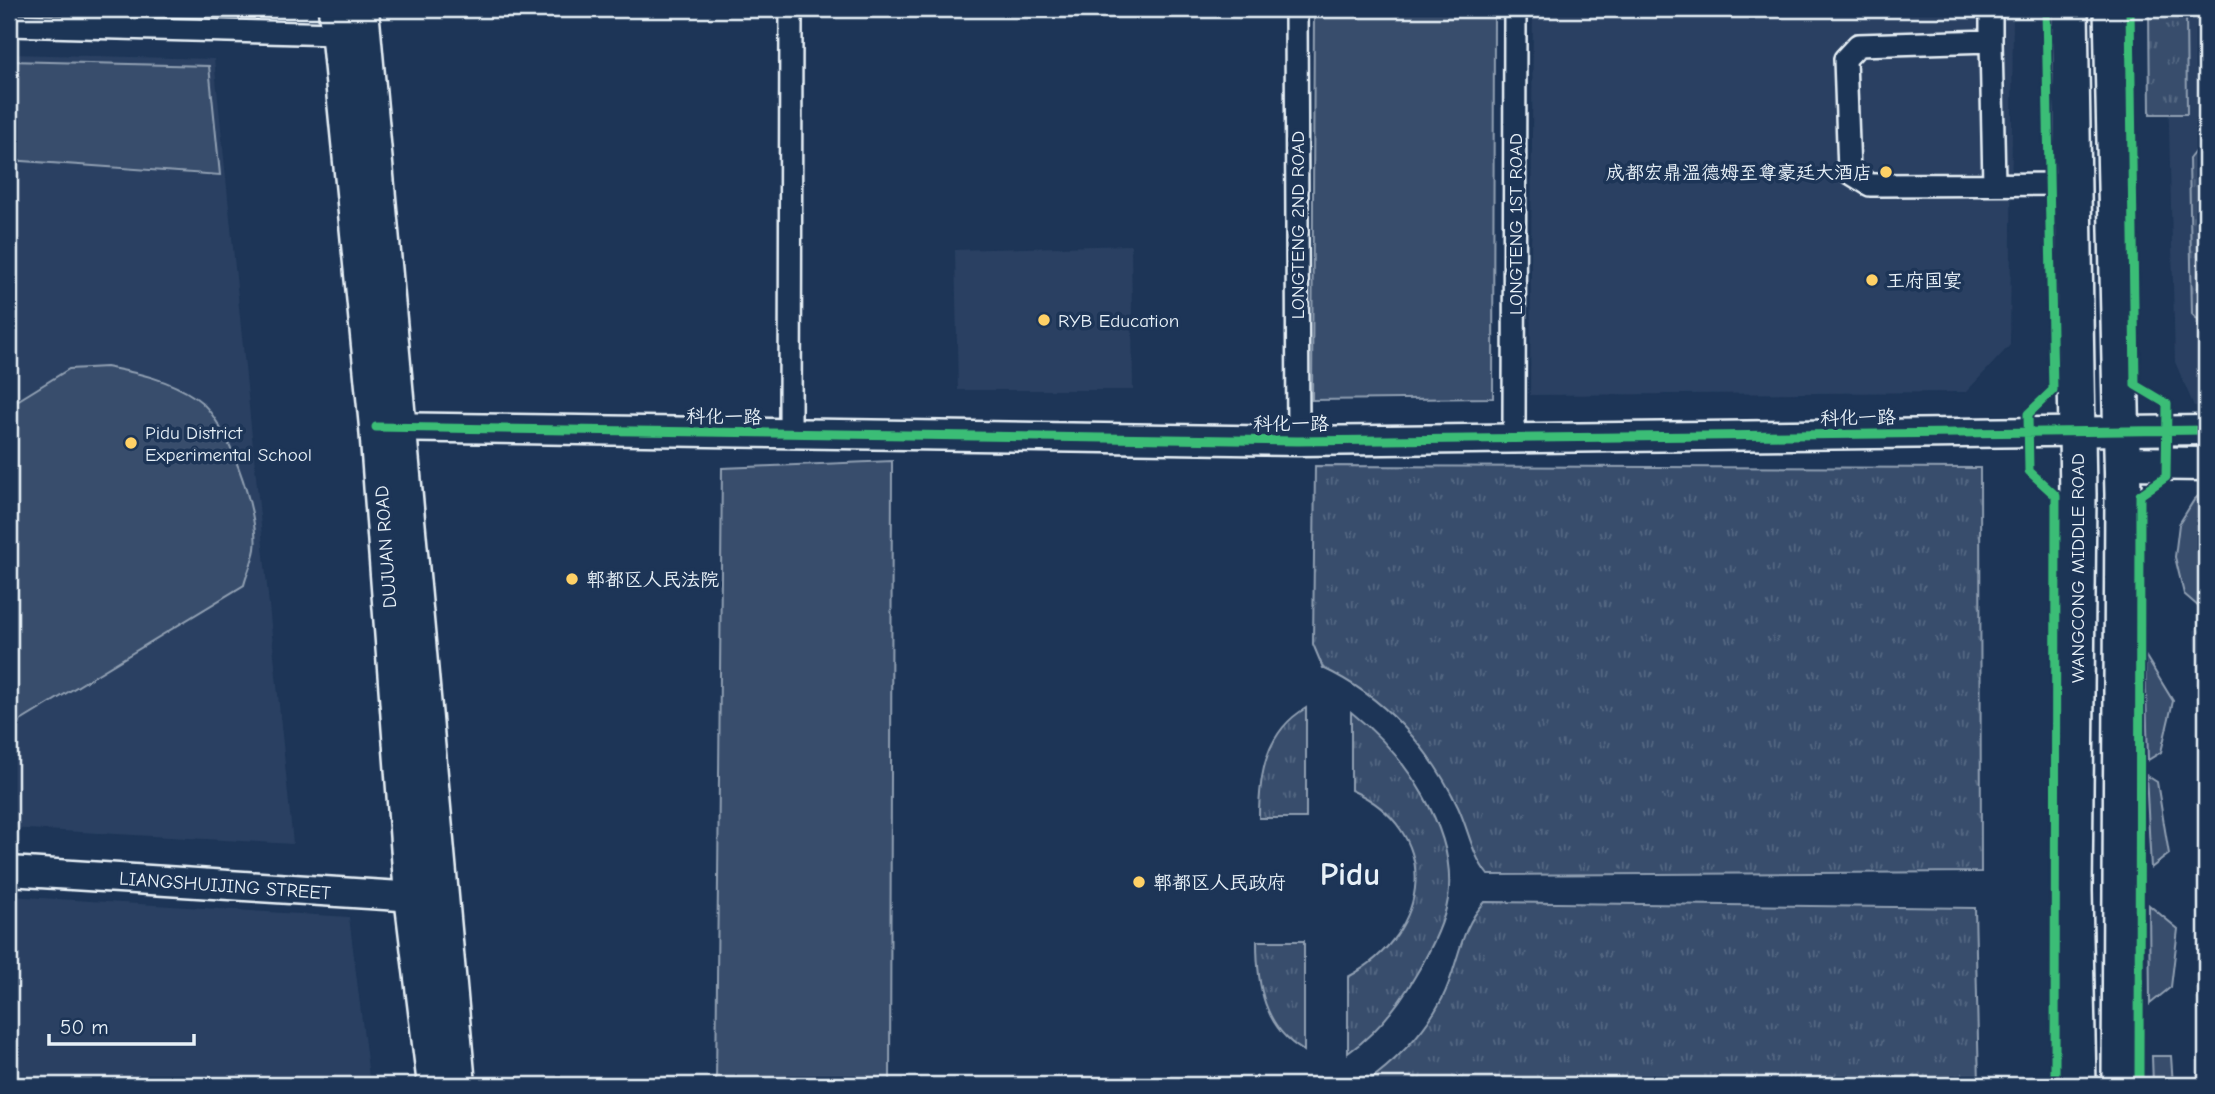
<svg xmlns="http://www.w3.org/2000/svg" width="2215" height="1094" font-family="'Comic Neue','LXGW WenKai TC',sans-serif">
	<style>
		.built { fill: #2a4162 }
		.grass { fill: url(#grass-tufts); stroke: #909fb2; stroke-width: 2 }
		.green { fill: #374d6c; stroke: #909fb2; stroke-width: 2 }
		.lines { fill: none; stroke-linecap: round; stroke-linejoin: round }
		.minor-casing { stroke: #e8f1f8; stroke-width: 26 }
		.tertiary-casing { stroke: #e8f1f8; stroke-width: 33 }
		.secondary-casing { stroke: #e8f1f8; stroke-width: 37 }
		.primary-casing { stroke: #e8f1f8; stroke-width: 40 }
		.minor { stroke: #1d3557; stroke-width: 21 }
		.tertiary { stroke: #1d3557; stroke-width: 28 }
		.secondary { stroke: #1d3557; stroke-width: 32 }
		.primary { stroke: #1d3557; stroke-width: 35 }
		.cycleway-casing { stroke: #1d3557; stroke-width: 13 }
		.cycleway { stroke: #3abd76; stroke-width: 9 }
		.poi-dot { fill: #ffd166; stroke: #1d3557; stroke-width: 2.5 }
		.labels { text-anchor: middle; stroke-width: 7; stroke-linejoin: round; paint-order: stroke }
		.poi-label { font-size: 19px; fill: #e8f1f8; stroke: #1d3557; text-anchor: start }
		.street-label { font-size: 19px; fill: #e8f1f8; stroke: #1d3557 }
		.town-label { font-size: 33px; font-weight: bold; fill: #e8f1f8; stroke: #1d3557 }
	</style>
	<defs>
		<pattern id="grass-tufts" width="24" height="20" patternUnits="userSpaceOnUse" patternTransform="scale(1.75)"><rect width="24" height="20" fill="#374d6c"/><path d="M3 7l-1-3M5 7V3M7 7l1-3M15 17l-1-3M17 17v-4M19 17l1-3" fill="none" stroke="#546782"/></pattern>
	</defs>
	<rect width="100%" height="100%" fill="#1d3557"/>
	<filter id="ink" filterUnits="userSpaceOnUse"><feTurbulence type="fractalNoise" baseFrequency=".0143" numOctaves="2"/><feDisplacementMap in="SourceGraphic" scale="14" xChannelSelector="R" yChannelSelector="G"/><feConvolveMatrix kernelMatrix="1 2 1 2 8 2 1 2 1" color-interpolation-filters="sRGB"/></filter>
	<g filter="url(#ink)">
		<path class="built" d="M1533,9H2013L2010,345L1966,392L1530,395Z
			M2166,9H2206V406H2194L2175,362Z
			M9,54L214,59L293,844L9,828Z
			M1131,245L1133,390H958L955,250Z
			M2206,629V759L2194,630Z
			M9,896L349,917L370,1085H9Z"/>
		<path class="grass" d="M2149,9H2186L2187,114H2150Z
			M2206,142V328L2192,314L2189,159L2201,144Z
			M1315,466L1980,468L1981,872L1488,875C1472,855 1469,831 1458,807C1430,747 1383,696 1323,668L1313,644Z
			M1306,708V818H1259C1259,775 1266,731 1306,708Z
			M1351,712C1403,753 1458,829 1448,899C1444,924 1430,951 1417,973C1399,1005 1378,1032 1348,1053V977C1432,932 1443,831 1351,790Z
			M1485,902L1975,908L1979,1085H1363C1395,1062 1423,1035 1442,999C1459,966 1458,930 1485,902Z
			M1257,941H1304V1051C1264,1028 1257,985 1257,941Z"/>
		<path class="green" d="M1314,9H1494L1493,398L1312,400Z
			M9,61L209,66L220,175L9,160Z
			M106,367C138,373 168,379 196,398C226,417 260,515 255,549C253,561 247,573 244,585L9,728V406L69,369Z
			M892,461L890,1085H716L722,468Z
			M2206,489V613L2184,594L2175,557L2179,524L2194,500Z
			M2145,655L2173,701L2161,752L2148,760Z
			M2146,775L2157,782L2169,854L2151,868Z
			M2149,905L2178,929L2171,987L2150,1004Z
			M2152,1056H2171L2173,1085H2153Z"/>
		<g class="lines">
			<defs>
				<path id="minor" d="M1296,9L1298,441
					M1991,9V41L1858,45L1845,59L1849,172L1870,185L2074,184
					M9,25L337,34
					M1991,41L1994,184
					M790,434L791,9
					M1514,439L1515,9"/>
				<path id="tertiary" d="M379,427L1298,441L2206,430
					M9,871L432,898"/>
				<path id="secondary" d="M335,9L376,427L411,896L434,1085
					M362,9L459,1085
					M2122,463L2206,464"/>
				<path id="primary" d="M2070,9L2078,495L2074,891L2078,1085
					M2112,9L2123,494L2120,1085"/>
			</defs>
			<use href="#minor" class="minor-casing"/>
			<use href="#tertiary" class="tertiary-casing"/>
			<use href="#secondary" class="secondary-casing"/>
			<use href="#primary" class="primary-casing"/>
			<use href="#minor" class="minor"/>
			<use href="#tertiary" class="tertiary"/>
			<use href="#secondary" class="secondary"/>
			<use href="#primary" class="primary"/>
			<defs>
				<path id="cycleway" d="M2046,9L2053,390L2028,414L2029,471L2056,496L2055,1085
					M2130,9L2135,385L2167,404L2166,477L2140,495L2139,1085
					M376,427L1298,441L2206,430"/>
			</defs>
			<use href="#cycleway" class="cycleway-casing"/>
			<use href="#cycleway" class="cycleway"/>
		</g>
	</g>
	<g class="poi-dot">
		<circle cx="1886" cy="172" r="7"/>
		<circle cx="1872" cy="280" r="7"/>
		<circle cx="1044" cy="320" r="7"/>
		<circle cx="131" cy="443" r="7"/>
		<circle cx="572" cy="579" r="7"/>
		<circle cx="1139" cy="882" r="7"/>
	</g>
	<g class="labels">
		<g class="poi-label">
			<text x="1872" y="179" text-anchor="end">成都宏鼎温德姆至尊豪廷大酒店</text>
			<text x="1886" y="287">王府国宴</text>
			<text x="1058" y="327">RYB Education</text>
			<text x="145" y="439">Pidu District<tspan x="145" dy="22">Experimental School</tspan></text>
			<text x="586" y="586">郫都区人民法院</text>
			<text x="1153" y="889">郫都区人民政府</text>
		</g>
		<g class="street-label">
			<text transform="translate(1515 224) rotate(-90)" y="7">LONGTENG 1ST ROAD</text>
			<text transform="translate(1297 225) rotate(-90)" y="7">LONGTENG 2ND ROAD</text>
			<text transform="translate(724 416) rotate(1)" y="7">科化一路</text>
			<text transform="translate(1858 417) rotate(-1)" y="7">科化一路</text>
			<text x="1291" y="430">科化一路</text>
			<text transform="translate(385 547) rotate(-94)" y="7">DUJUAN ROAD</text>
			<text transform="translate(2077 568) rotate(-90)" y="7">WANGCONG MIDDLE ROAD</text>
			<text transform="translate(225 885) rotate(4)" y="7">LIANGSHUIJING STREET</text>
		</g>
		<g class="town-label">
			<text x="1350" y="885">Pidu</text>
		</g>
	</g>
	<rect width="2215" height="1094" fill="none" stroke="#1d3557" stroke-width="35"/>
	<rect x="18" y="18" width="2180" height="1059" fill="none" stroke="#e8f1f8" stroke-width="2.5" filter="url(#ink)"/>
	<path d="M49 1034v10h145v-10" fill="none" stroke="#e8f1f8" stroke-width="3.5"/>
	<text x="60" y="1034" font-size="21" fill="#e8f1f8" stroke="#1d3557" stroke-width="5" paint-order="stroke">50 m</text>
</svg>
